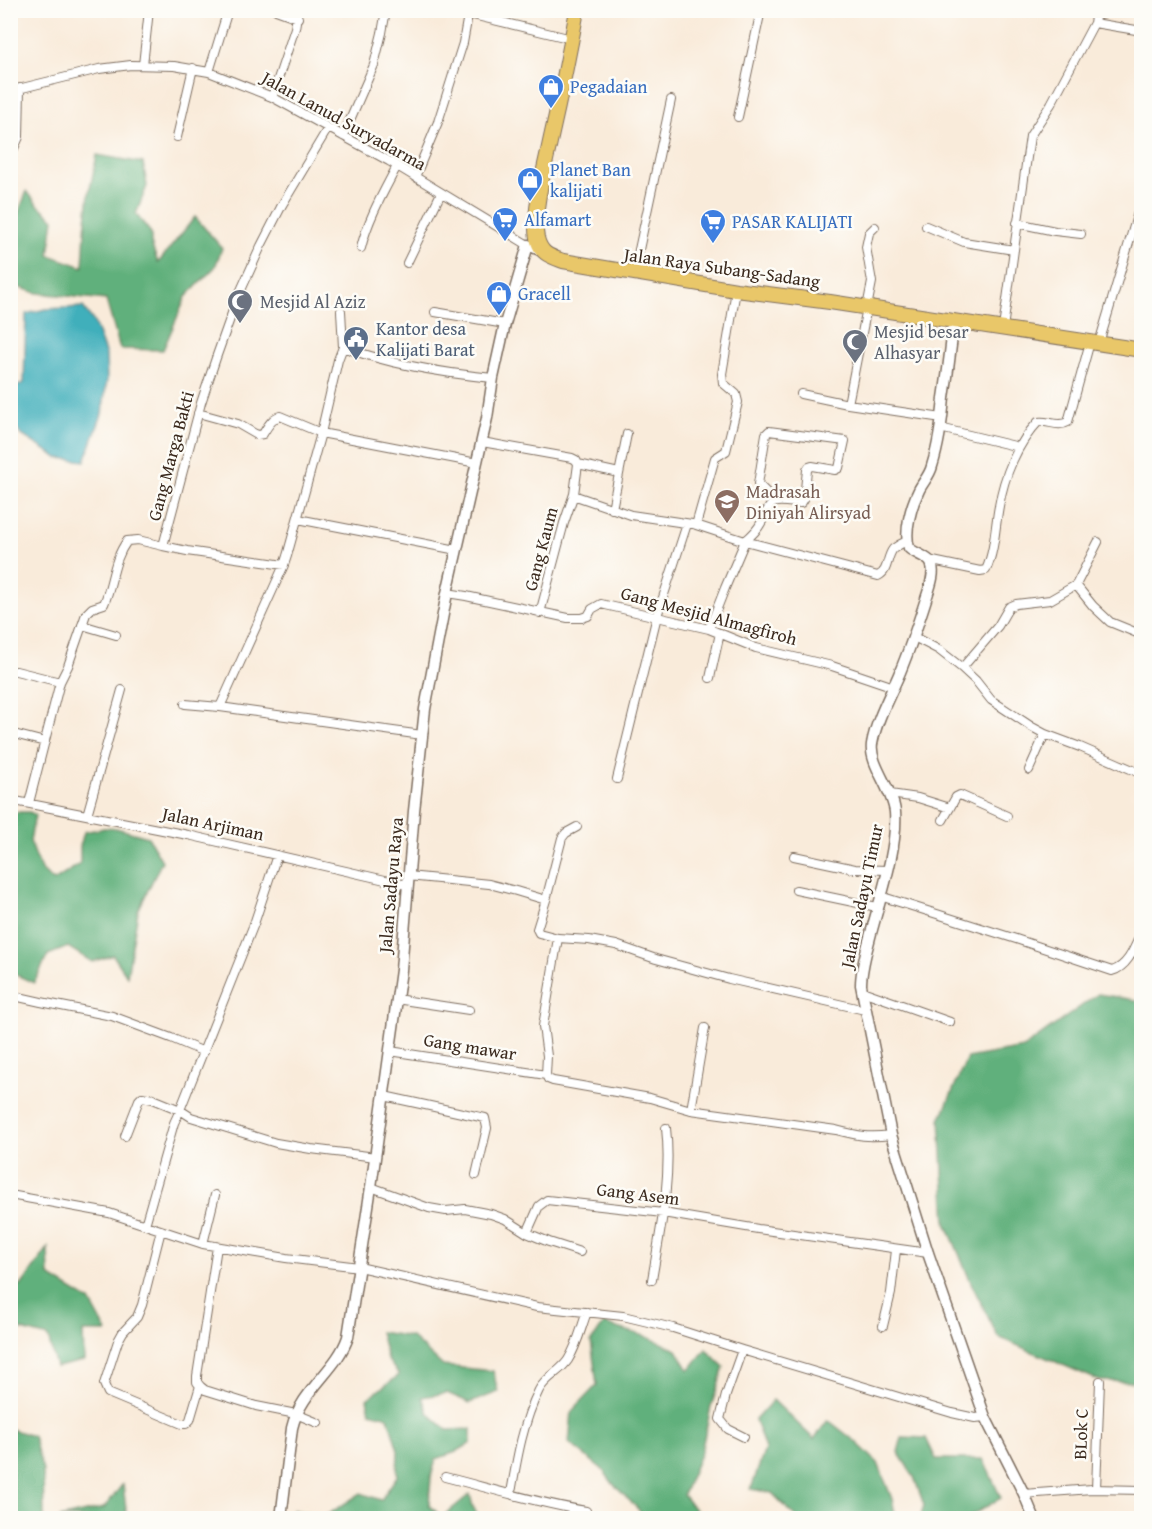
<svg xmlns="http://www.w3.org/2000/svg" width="1152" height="1529" font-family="'Gentium Book Plus',serif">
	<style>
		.forest { fill: #60b07c; stroke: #4e6d4d; stroke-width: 1.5 }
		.water { fill: #3fafbb; stroke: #3d6c6c; stroke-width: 1.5 }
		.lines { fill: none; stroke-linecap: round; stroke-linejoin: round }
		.minor-casing { stroke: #7e6e60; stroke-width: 10 }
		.tertiary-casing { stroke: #7e6e60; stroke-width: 13 }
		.primary-casing { stroke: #7e6e60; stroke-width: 16 }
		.minor { stroke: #fff; stroke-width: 8 }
		.tertiary { stroke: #fff; stroke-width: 10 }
		.primary { stroke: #e9c769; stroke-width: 14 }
		.labels { text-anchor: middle; stroke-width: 5; stroke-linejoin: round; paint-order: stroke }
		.shop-label { font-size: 18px; fill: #366cbe; stroke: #fdfcf7; text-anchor: start }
		.street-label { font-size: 18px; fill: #3b2a1e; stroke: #fdfcf7 }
		.worship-label { font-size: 18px; fill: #5b616d; stroke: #fdfcf7; text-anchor: start }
		.service-label { font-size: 18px; fill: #4e5e75; stroke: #fdfcf7; text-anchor: start }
		.education-label { font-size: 18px; fill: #785e54; stroke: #fdfcf7; text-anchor: start }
	</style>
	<rect width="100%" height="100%" fill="#fdfcf7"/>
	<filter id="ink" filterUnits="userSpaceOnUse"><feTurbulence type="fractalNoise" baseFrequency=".0167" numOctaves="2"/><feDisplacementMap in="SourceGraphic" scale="12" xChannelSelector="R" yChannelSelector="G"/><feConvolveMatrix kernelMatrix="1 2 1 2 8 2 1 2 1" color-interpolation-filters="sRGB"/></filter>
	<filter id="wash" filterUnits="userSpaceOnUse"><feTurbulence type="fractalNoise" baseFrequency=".008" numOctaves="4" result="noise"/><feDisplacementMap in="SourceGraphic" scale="24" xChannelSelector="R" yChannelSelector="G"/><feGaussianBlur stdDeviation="1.35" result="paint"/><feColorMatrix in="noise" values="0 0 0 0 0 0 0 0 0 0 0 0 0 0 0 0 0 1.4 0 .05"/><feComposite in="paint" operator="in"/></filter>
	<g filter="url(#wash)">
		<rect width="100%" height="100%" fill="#f9ebda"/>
		<path class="forest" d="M97,155L143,163L147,186L136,214L151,233V243L158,263L195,217L222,248L215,267L186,297L163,350L120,349L106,300L37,293L11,285V231L27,191L36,203L54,219L49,255L83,267L85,230L89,193Z
			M14,812H30L35,815L30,841L41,870L54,881L80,864V846L84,832L104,828H116L148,837L162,861L138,911L127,976L113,955L92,962L68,947L48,955L34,983L14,974L10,968V820Z
			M1098,994L1141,1001V1382L1100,1381L998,1337L972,1285L946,1223L940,1120L967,1058L1023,1048Z
			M48,1248L49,1276L90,1301L107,1332H83L84,1361L56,1367L48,1337L15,1328L11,1352V1284L21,1286Z
			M604,1324L645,1336L677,1350L689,1370L706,1349L724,1367L711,1407L701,1452L683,1495L702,1518H644L638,1509L614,1485L602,1469L569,1443L572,1411L597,1385L591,1341Z
			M380,1332L411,1337L443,1366L493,1371L498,1392L470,1403L447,1393L422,1397L428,1413L447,1430L471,1429V1443L456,1452L436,1459L431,1477L429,1505L442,1517L470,1494L473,1507L480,1518H292L293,1510L324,1517L361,1493L381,1500L397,1476L398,1450L388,1417L370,1412L367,1399L399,1375L387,1359Z
			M773,1400L814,1439L828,1420L855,1441L878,1463L892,1499L896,1518H797L772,1493L751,1489L765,1449L755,1420Z
			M11,1429L33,1436L43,1470L44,1518H11Z
			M902,1437L926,1438L936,1459H983L1001,1498L967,1518H920L924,1505L914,1477L898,1452Z
			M123,1484L127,1518H59L104,1508Z"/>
		<path class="water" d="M83,307L94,322L106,355L107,380L102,414L85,461L58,458L20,434L13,422L12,410L13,387L24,383L26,314L45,309Z"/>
	</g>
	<g filter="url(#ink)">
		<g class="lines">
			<defs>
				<path id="minor" d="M276,10L298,18
					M452,10L572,39
					M949,10L963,13L979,10
					M1094,23L1142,31
					M143,65L149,10
					M209,72L228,10
					M10,91L99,69L131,65L174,66L209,72L272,97L389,161L528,245
					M272,97L295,28L298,10
					M738,117L761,10
					M328,128L282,205L261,246L237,299L216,358L201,403L163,546L187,551L284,565L287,556L321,433L477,463
					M343,136L374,65L382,33L386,10
					M177,137L193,68
					M10,157L19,137L20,88
					M415,177L438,122L463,43L468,15
					M1017,223L1055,231L1081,234
					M926,226L964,242L1014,250
					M875,227L869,233L866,247L872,282L848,404L942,418
					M361,248C368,219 383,193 397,166
					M407,263L441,193
					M634,273L671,100
					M341,311L343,347
					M435,312L505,324
					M1003,328L1030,136L1051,104L1094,23L1096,10
					M1099,343L1140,206
					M801,394L848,404
					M198,413L238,424L257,435L263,434C267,427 272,418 280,416L321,433L338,360L343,347C391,365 442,373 493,378
					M940,428L1019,447
					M482,442L572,458L576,460L578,464L574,494L576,496L631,515L692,524
					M578,464L619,473
					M612,509L627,434
					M298,519L457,550
					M745,541C751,536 757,531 761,523C765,517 767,507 773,503C782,499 797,505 801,503C803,502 803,500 804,499L807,470L809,467L812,466L835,470L839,468L845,441L769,431L766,434L758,484L776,502
					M745,541L878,576C889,571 886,558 893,549C897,546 902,543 907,541
					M928,560L980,571L986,570C995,550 995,527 999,506C1004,476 1017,444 1038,422C1048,420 1058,428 1068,422L1090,342
					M1076,585L1093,606L1110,622L1142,635
					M447,593L466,596L568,618H582L588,616L592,609L601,604L709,629L756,648L832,666L894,687
					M540,613L564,523L574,494
					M82,625L116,635
					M709,629L725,588L745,541L696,525L715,458L726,451L738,402L736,394L723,383L722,374L736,290
					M914,637L939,650L962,668L976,681L991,700L1032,727L1045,734L1080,747L1142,774
					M962,668L998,626L1009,607L1016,604L1050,600L1076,585L1098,542
					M16,671L60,682
					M710,678L720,633
					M185,704L220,707L284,565
					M220,707L422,735
					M10,733L45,742
					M1029,770L1045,734
					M617,779L657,616L687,524
					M890,794L918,798L950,808
					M10,800L188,835L407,885
					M29,803L60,682L68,666L86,614L92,608L104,604C113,583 113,560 127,541L138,540L163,546
					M87,815L122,690
					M943,820L956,797L960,795L1007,816
					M277,855L254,924L180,1110L191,1117L276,1143L311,1149L376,1157
					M794,856L855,869L887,870
					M408,876L489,884L516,891L546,900L537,929L539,933L558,938
					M796,890L877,907
					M880,896L1016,939L1112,971C1129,966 1135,946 1142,931
					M546,900L562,838L566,833L577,827
					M862,991L950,1022
					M10,995L41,1002L112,1016L171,1038L204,1052
					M396,999L469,1010
					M865,1010L729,979L656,959L616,945L589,940L558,938L543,1026L547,1056L546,1075L548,1079L553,1081L650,1098L691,1110L836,1130C859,1136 868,1138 891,1135
					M390,1051L546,1075
					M384,1096L485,1118L487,1128L476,1175
					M691,1110L705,1028
					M125,1136L139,1100L142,1097L153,1099L180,1110L174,1123L145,1225
					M371,1187L429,1208L446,1211L465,1209L491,1214L505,1219L527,1233L539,1206L547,1200L663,1213L758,1229L928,1253
					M10,1195L109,1213L203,1244L286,1258L359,1267L537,1307L623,1316L673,1328L742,1350L952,1413L975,1418L985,1417
					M161,1230L142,1305L137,1317L123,1332L118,1341L104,1384L108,1393L182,1424H186L190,1420L200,1386
					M527,1233L549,1242L580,1252
					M203,1244L215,1195
					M217,1247L197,1376V1382L200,1386L205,1390L256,1406L296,1414L318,1423
					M652,1280C660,1231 672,1179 666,1128
					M883,1326L891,1293L896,1250
					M742,1350L726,1395L720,1419L728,1429L744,1437
					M445,1477C492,1489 538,1503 586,1511
					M1096,1489L1100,1381
					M511,1493C517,1458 523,1422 539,1390C546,1377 560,1372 568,1360C577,1346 581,1328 587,1312
					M1024,1494L1092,1489L1142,1490
					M1141,1518L1142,1514"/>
				<path id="tertiary" d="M954,320C951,346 948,372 944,398C942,421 939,444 932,466C930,475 923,482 919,490C911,506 904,531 909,548C915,554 927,556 931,563C936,573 929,589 926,599C918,624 910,648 900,672C891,694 876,720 872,744C869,764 893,790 895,812C898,850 878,904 869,941C865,956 861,970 861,985L891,1135L928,1253L985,1417L1024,1494L1034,1518
					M281,1518L292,1428C301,1390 337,1370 348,1337L371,1187L401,970L414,811L425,709L447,593L487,418L493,378L505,324L528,245L542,251"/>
				<path id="primary" d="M577,10C569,55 560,98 550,142C545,166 532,215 537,238C541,254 549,256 563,261L736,290L830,302L1142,350"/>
			</defs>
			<use href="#minor" class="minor-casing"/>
			<use href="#tertiary" class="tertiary-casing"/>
			<use href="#primary" class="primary-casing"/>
			<use href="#minor" class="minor"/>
			<use href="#tertiary" class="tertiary"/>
			<use href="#primary" class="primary"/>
		</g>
	</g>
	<defs>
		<symbol id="shop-pin" viewBox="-11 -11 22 30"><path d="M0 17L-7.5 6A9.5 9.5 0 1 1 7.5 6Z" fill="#3f7fe0" stroke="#fdfcf7"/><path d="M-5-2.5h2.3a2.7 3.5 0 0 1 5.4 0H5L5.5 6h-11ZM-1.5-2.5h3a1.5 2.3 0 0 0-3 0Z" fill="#fff"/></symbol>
		<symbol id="supermarket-pin" viewBox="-11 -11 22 30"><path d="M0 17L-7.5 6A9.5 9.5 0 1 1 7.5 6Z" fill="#3f7fe0" stroke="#fdfcf7"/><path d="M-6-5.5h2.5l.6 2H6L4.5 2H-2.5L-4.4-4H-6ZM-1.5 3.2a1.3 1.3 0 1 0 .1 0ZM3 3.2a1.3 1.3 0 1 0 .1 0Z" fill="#fff"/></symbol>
		<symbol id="mosque-pin" viewBox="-11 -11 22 30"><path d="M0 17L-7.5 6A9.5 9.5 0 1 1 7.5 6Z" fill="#6b7280" stroke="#fdfcf7"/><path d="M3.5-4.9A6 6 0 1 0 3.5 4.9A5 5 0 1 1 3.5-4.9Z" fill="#fff"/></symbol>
		<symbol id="civic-pin" viewBox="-11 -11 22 30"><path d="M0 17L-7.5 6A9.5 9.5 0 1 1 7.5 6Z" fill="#5c6f8a" stroke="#fdfcf7"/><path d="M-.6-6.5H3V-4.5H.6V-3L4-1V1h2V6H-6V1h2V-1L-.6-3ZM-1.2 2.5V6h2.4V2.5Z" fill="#fff"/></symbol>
		<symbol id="school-pin" viewBox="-11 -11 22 30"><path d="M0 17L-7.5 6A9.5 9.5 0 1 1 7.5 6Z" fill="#8d6e63" stroke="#fdfcf7"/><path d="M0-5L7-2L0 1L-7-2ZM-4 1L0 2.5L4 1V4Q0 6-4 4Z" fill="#fff"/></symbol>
	</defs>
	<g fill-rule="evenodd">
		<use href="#shop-pin" x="536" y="72" width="30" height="40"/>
		<use href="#shop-pin" x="515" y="165" width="30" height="40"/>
		<use href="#supermarket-pin" x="490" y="205" width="30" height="40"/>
		<use href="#supermarket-pin" x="698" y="207" width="30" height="40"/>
		<use href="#shop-pin" x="484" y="279" width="30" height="40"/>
		<use href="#mosque-pin" x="225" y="287" width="30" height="40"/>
		<use href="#civic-pin" x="341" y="324" width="30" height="40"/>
		<use href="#mosque-pin" x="840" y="327" width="30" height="40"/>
		<use href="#school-pin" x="712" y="487" width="30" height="40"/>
	</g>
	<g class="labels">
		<g class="shop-label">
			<text x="570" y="93">Pegadaian</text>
			<text x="550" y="176">Planet Ban<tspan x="550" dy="21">kalijati</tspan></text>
			<text x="524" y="226">Alfamart</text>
			<text x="732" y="228">PASAR KALIJATI</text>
			<text x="518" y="300">Gracell</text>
		</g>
		<g class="street-label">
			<text transform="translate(344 121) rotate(29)" y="6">Jalan Lanud Suryadarma</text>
			<text transform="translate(722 268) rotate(8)" y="6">Jalan Raya Subang-Sadang</text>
			<text transform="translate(171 456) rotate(-75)" y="6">Gang Marga Bakti</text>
			<text transform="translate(541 549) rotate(-75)" y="6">Gang Kaum</text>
			<text transform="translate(709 616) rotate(15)" y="6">Gang Mesjid Almagfiroh</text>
			<text transform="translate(213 824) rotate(12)" y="6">Jalan Arjiman</text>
			<text transform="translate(391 885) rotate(-85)" y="6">Jalan Sadayu Raya</text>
			<text transform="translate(862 896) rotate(-78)" y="6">Jalan Sadayu Timur</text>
			<text transform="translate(470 1047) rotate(9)" y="6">Gang mawar</text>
			<text transform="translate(638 1194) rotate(7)" y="6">Gang Asem</text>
			<text transform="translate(1081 1434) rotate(-88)" y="6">BLok C</text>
		</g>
		<g class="worship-label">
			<text x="260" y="308">Mesjid Al Aziz</text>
			<text x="874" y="338">Mesjid besar<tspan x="874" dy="21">Alhasyar</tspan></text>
		</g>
		<g class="service-label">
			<text x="376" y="335">Kantor desa<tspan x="376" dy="21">Kalijati Barat</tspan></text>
		</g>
		<g class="education-label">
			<text x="746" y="498">Madrasah<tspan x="746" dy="21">Diniyah Alirsyad</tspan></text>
		</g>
	</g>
	<rect width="1152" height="1529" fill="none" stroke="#fdfcf7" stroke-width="36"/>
</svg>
